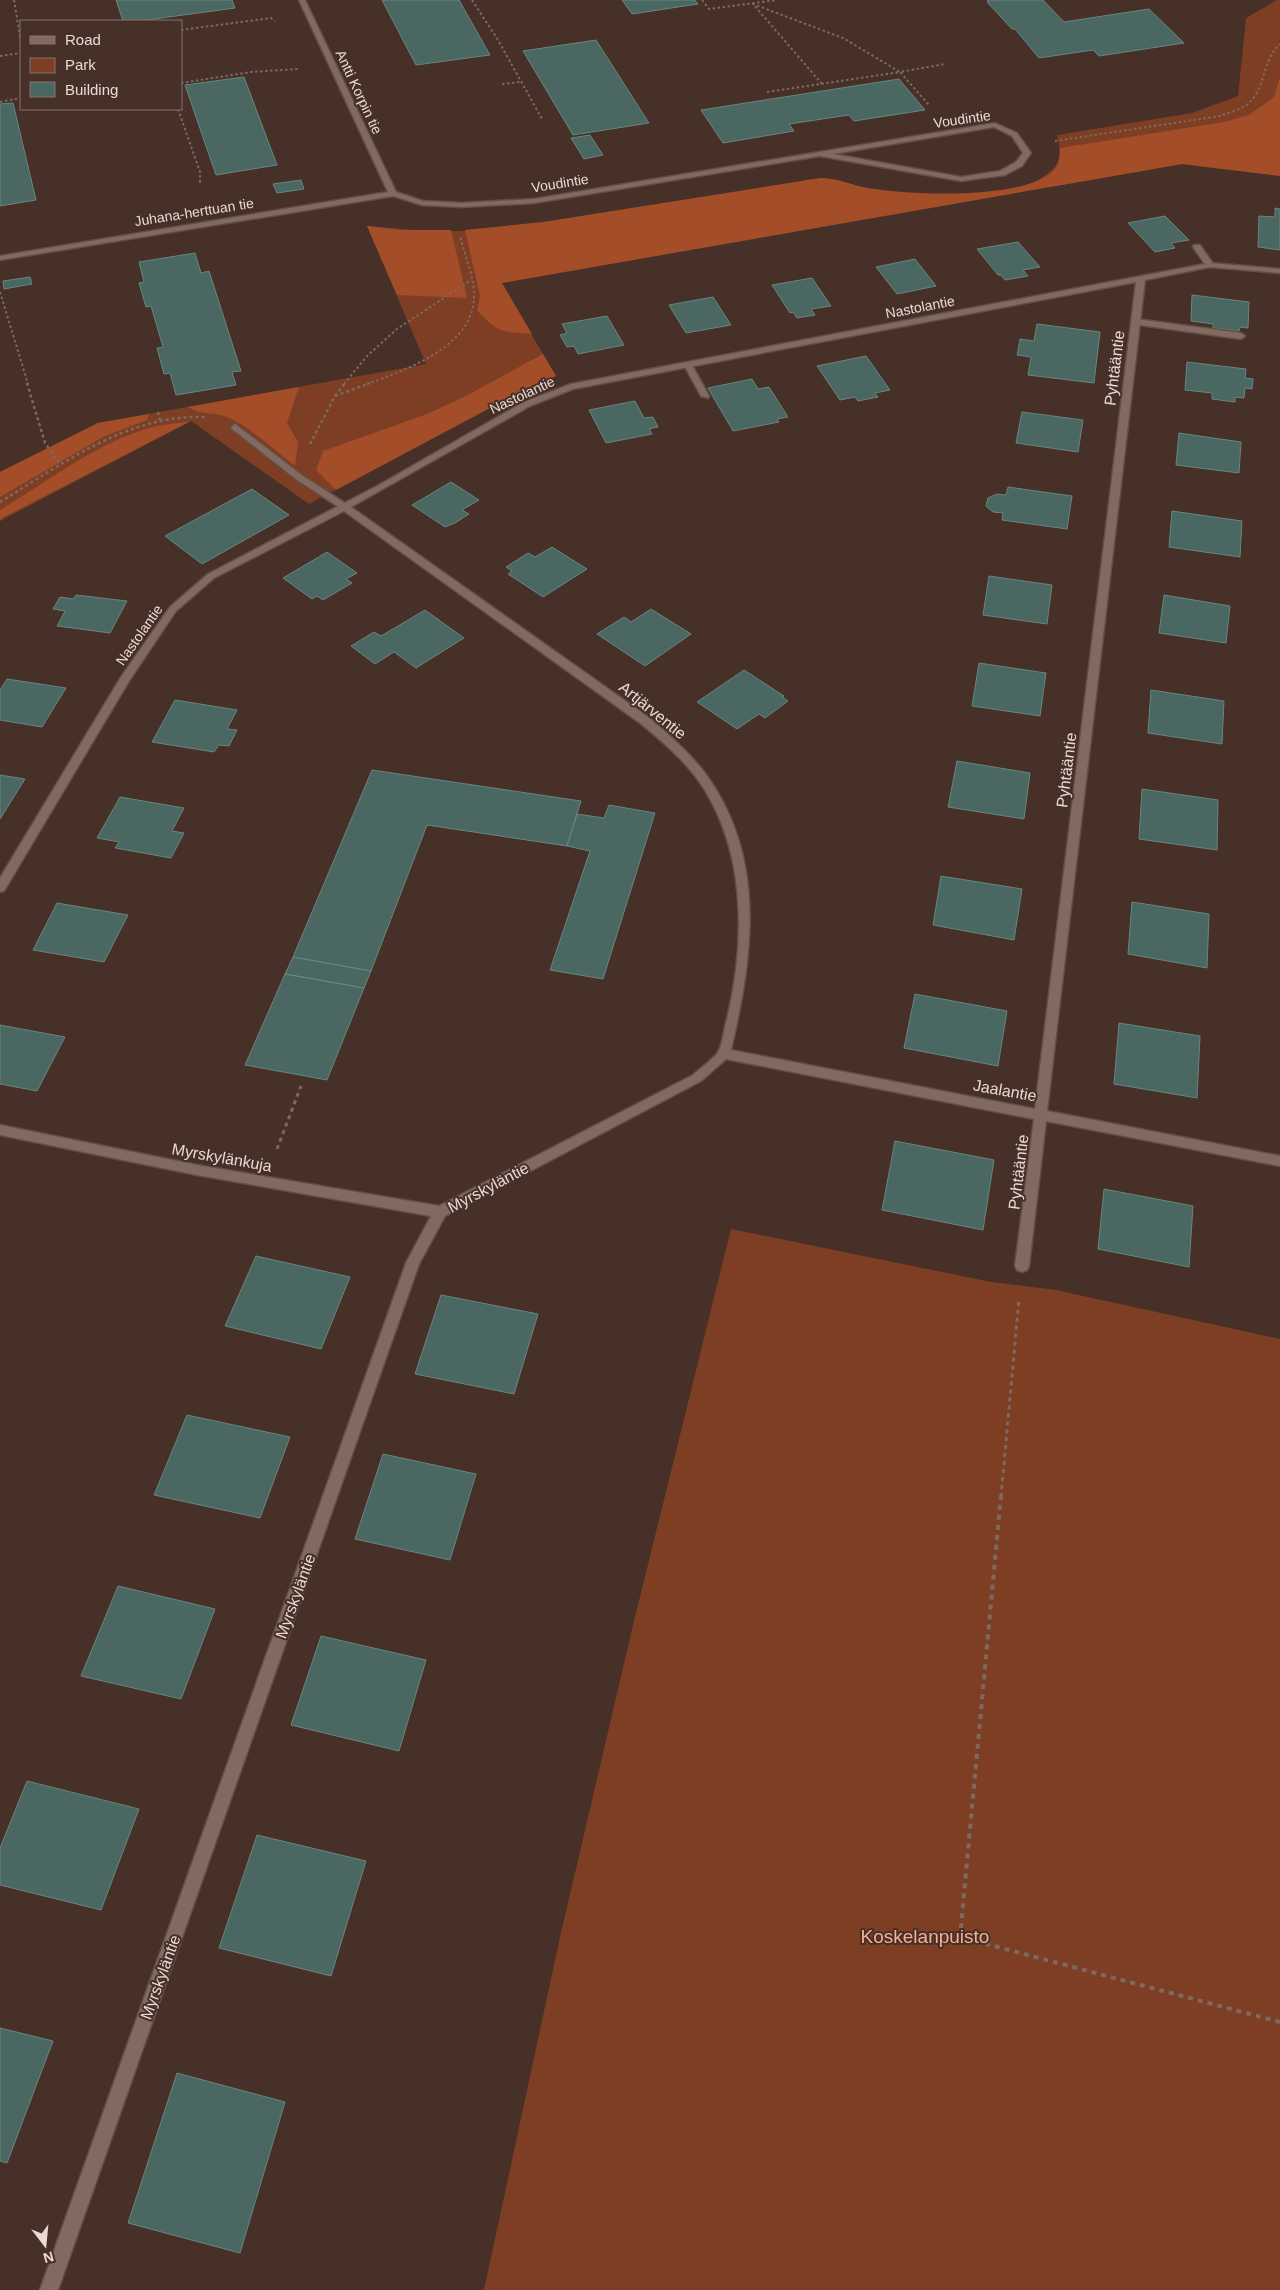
<svg xmlns="http://www.w3.org/2000/svg" width="1280" height="2290" font-family="Arial,sans-serif">
	<style>
		.green { fill: #7d3e24 }
		.forest { fill: #a34d29 }
		.building { fill: #4a6762; stroke: #688680 }
		.lines { fill: none; stroke-linecap: round; stroke-linejoin: round }
		.lane-casing { stroke: #614e47; stroke-width: 3 }
		.street-casing { stroke: #614e47; stroke-width: 3 }
		.path-far3 { stroke: #7c6961; stroke-width: 2; stroke-dasharray: 2.5 2.5; stroke-linecap: butt }
		.path-far2 { stroke: #7c6961; stroke-width: 2.5; stroke-dasharray: 3 3; stroke-linecap: butt }
		.path-far1 { stroke: #7c6961; stroke-width: 3; stroke-dasharray: 4 4; stroke-linecap: butt }
		.path { stroke: #7c6961; stroke-width: 4; stroke-dasharray: 5 5; stroke-linecap: butt }
		.lane { fill: #826a60; fill-rule: evenodd }
		.street { fill: #826a60; fill-rule: evenodd }
		.labels { text-anchor: middle; stroke-width: 4; stroke-linejoin: round; paint-order: stroke }
		.far-street-label { font-size: 14px; fill: #e8dad4; stroke: #463028 }
		.street-label { font-size: 16px; fill: #e8dad4; stroke: #463028 }
		.near-park-label { font-size: 19px; fill: #f6af93; stroke: #463028 }
	</style>
	<rect width="100%" height="100%" fill="#463028"/>
	<path class="green" d="M1277,0H1280V176L1182,164L1063,185L1037,181C1058,167 1063,162 1057,135L1192,113L1238,96L1246,18Z
		M367,226L427,231H474L501,283L556,376L505,400L309,504L191,421L0,521V472L98,423L426,364Z
		M731,1229L991,1282L1056,1290L1280,1339V2290H484L560,1937L633,1625Z"/>
	<path class="forest" d="M1280,77V176L1182,164L502,283L532,334C503,332 497,333 477,310L480,296L465,230L543,222L820,178C838,178 851,185 868,188C907,195 1027,201 1055,169C1060,163 1060,155 1060,148L1224,122L1249,115L1274,97Z
		M367,226L400,230H451L467,298L397,295Z
		M543,354L556,376L505,400L336,490L316,470L323,451L427,414L466,396Z
		M299,387L287,423L298,442L295,466C274,450 253,429 229,418C215,411 201,416 188,407Z
		M149,414L147,420L103,437L0,497V472L98,423Z
		M191,421L2,518L0,521V510C47,482 103,438 157,426C168,424 180,423 191,421Z"/>
	<path class="building" d="M116,0H232L235,8L139,21H123Z
		M382,0H459L490,55L416,65Z
		M622,0H695L698,4L632,14Z
		M987,0H1043L1064,22L1149,9L1184,43L1099,56L1093,50L1039,58L1015,29H1012L987,2H989Z
		M596,40L649,123L573,135L523,51Z
		M244,77L277,165L216,175L185,85Z
		M899,79L925,110L854,121L849,115L789,124L794,131L723,143L701,110Z
		M13,103L36,200L0,206V104Z
		M590,135L603,155L584,159L571,138Z
		M301,180L304,189L277,193L273,184Z
		M1275,208L1280,209V250L1258,247L1259,216L1275,217Z
		M1165,216L1189,240L1171,243L1175,248L1155,252L1128,223Z
		M1018,242L1040,267L1023,270L1028,276L1005,280L1001,275H998L977,249Z
		M195,253L201,273L209,271L241,371L232,372L236,385L176,395L170,373L164,374L157,348L163,347L151,306L146,307L139,283L144,282L139,262Z
		M915,259L936,286L897,294L876,267Z
		M30,277L32,284L4,289L3,281Z
		M812,278L831,306L811,309L815,315L797,318L793,312L790,313L772,285Z
		M1192,295L1249,302L1248,328L1240,327L1239,331L1213,328V324L1191,321Z
		M713,297L731,325L686,333L669,305Z
		M607,316L624,345L578,354L574,346L567,347L560,335L567,333L562,324Z
		M1037,324L1100,332L1094,383L1028,375L1031,357L1017,355L1018,351L1020,339L1034,341Z
		M866,356L890,390L875,393L878,397L858,401L855,397L840,400L817,366Z
		M1187,362L1246,369L1245,378L1253,379L1252,389L1245,388L1244,398L1235,397V402L1212,399V393L1185,390Z
		M752,379L758,389L769,387L788,417L777,419L779,422L733,431L708,388Z
		M635,401L644,418L653,417L658,427L649,429L652,434L606,443L589,410Z
		M1022,412L1083,420L1078,452L1016,443Z
		M1179,433L1241,442L1239,473L1176,465Z
		M451,482L479,500L462,510L469,514L455,523L445,527L412,505Z
		M1008,487L1072,496L1067,529L1002,520L1003,513L993,512L986,506L988,498L997,494L1006,495Z
		M252,489L289,515L202,564L165,536Z
		M1172,511L1242,521L1240,557L1169,547Z
		M552,547L587,569L543,597L508,574L512,571L506,567L528,553L535,557Z
		M327,552L357,573L346,579L352,583L323,600L317,596L312,599L283,578Z
		M989,576L1052,585L1047,624L983,615Z
		M76,595L127,601L110,633L57,626L65,611L53,609L60,597L73,599Z
		M1164,595L1230,606L1226,643L1159,633Z
		M651,609L691,634L645,666L597,634L624,617L631,622Z
		M425,610L464,638L416,668L394,652L375,664L351,646L374,632L381,636Z
		M979,663L1046,673L1040,716L972,706Z
		M744,670L784,696L782,697L788,701L765,718L759,714L737,729L697,702Z
		M7,679L66,688L42,727L0,720V690Z
		M1151,690L1224,701L1222,744L1148,733Z
		M175,700L237,710L227,729L237,730L229,746L219,745L214,752L152,742Z
		M957,761L1030,773L1024,819L948,807Z
		M372,770L581,801L567,846L427,825L371,971L293,957Z
		M0,775L25,779L0,819Z
		M1142,789L1218,800L1217,850L1139,839Z
		M120,797L184,808L172,831L184,833L171,858L115,848L119,842L97,838Z
		M609,805L655,813L603,979L550,970L590,851L567,846L577,814L604,818Z
		M941,876L1022,889L1014,940L933,925Z
		M1132,902L1209,914L1207,968L1128,954Z
		M57,903L128,915L104,962L33,950Z
		M293,957L371,971L364,988L285,974Z
		M285,974L364,988L327,1080L245,1065Z
		M915,994L1007,1011L998,1066L904,1048Z
		M1119,1023L1200,1036L1197,1098L1114,1084Z
		M0,1025L65,1037L37,1091L0,1084Z
		M895,1141L994,1160L983,1230L882,1210Z
		M1104,1189L1193,1206L1189,1267L1098,1249Z
		M256,1256L350,1277L321,1349L225,1326Z
		M441,1295L538,1314L514,1394L415,1374Z
		M187,1415L290,1437L260,1518L154,1495Z
		M383,1454L476,1474L450,1560L355,1539Z
		M118,1586L215,1609L181,1699L81,1676Z
		M321,1636L426,1660L399,1751L291,1725Z
		M27,1781L139,1809L101,1910L0,1885V1848Z
		M257,1835L366,1861L331,1976L219,1948Z
		M0,2028L53,2041L7,2163L0,2161Z
		M177,2073L285,2102L240,2253L128,2223Z"/>
	<g class="lines">
		<defs>
			<path id="lane" d="M1194,245H1200L1214,265L1213,267H1207L1193,247Z
				M1136,319L1241,333L1245,336L1241,339L1133,324L1132,322Z
				M685,363L692,365L709,396L708,398L701,396L684,365Z
				M235,424L303,476L348,505V509H342L297,480L232,429L231,427Z"/>
			<path id="street" d="M299,0H305L396,192L423,201L462,203L534,199L995,123L1017,133L1031,153L1022,166L1005,175L961,181L820,156L534,203L462,207L422,205L393,196L0,260V256L388,192ZM994,127L1012,136L1023,153L1016,162L1000,171L961,177L833,154Z
				M1210,263L1280,269V273L1210,267L1145,280L1047,1111L1280,1156V1166L1046,1121L1029,1266L1027,1270L1022,1272L1017,1270L1015,1266L1034,1119L726,1059L701,1081L445,1216L419,1264L58,2290H40L406,1263L431,1216L197,1175L0,1135V1125L197,1165L439,1206L693,1075C700,1068 713,1060 718,1052C723,1044 724,1028 727,1019C744,948 746,866 711,801C695,769 667,745 640,723L344,511L214,578L176,611L129,681L4,891L0,892V878L121,677L170,607L208,574L379,485L524,402L571,384ZM1136,282L1035,1109L731,1050C753,955 767,858 705,773C689,752 668,734 648,717L351,507L530,406L573,389Z"/>
		</defs>
		<use href="#lane" class="lane-casing"/>
		<use href="#street" class="street-casing"/>
		<path class="path-far3" d="M14,0L21,42
			M472,0L498,40L542,119
			M702,0L709,9L777,0
			M181,30L271,18L275,21
			M0,56L21,53
			M181,83L251,72L298,69
			M502,84L520,82
			M822,84L753,4L843,38L900,72L945,64
			M767,92L900,72L929,105
			M0,102L21,98
			M178,109L200,172V185
			M1055,141L1220,116C1229,112 1241,110 1249,103C1266,87 1262,60 1280,44
			M0,292L28,384
			M344,384L367,356L397,329L471,280
			M367,384C406,370 475,346 474,295C474,275 464,254 460,235"/>
		<path class="path-far2" d="M27,383L45,443L61,465
			M335,396L345,383
			M158,412L160,420
			M310,444L335,396L370,383
			M0,502C64,463 128,414 206,417"/>
		<path class="path-far1" d="M277,1149L301,1086
			M1001,1497L1019,1299"/>
		<path class="path" d="M1001,1495L960,1937L1280,2022"/>
		<use href="#lane" class="lane"/>
		<use href="#street" class="street"/>
	</g>
	<g class="labels">
		<g class="far-street-label">
			<text transform="translate(359 92) rotate(65)" y="5">Antti Korpin tie</text>
			<text transform="translate(962 119) rotate(-8)" y="5">Voudintie</text>
			<text transform="translate(560 183) rotate(-9)" y="5">Voudintie</text>
			<text transform="translate(194 212) rotate(-9)" y="5">Juhana-herttuan tie</text>
			<text transform="translate(920 307) rotate(-11)" y="5">Nastolantie</text>
			<text transform="translate(522 395) rotate(-25)" y="5">Nastolantie</text>
			<text transform="translate(139 635) rotate(-55)" y="5">Nastolantie</text>
		</g>
		<g class="street-label">
			<text transform="translate(1114 368) rotate(-83)" y="6">Pyhtääntie</text>
			<text transform="translate(653 710) rotate(39)" y="6">Artjärventie</text>
			<text transform="translate(1066 770) rotate(-83)" y="6">Pyhtääntie</text>
			<text transform="translate(1005 1090) rotate(10)" y="6">Jaalantie</text>
			<text transform="translate(222 1157) rotate(10)" y="6">Myrskylänkuja</text>
			<text transform="translate(1018 1172) rotate(-83)" y="6">Pyhtääntie</text>
			<text transform="translate(488 1187) rotate(-28)" y="6">Myrskyläntie</text>
			<text transform="translate(295 1596) rotate(-70)" y="6">Myrskyläntie</text>
			<text transform="translate(160 1977) rotate(-70)" y="6">Myrskyläntie</text>
		</g>
		<g class="near-park-label">
			<text x="925" y="1943">Koskelanpuisto</text>
		</g>
	</g>
	<rect x="20" y="20" width="162" height="90" fill="#463028" stroke="#87746d"/>
	<rect x="30" y="36" width="25" height="8" fill="#826a60" stroke="#87746d"/>
	<text x="65" y="45" font-size="15" fill="#e8dad4">Road</text>
	<rect x="30" y="58" width="25" height="15" fill="#7d3e24" stroke="#87746d"/>
	<text x="65" y="70" font-size="15" fill="#e8dad4">Park</text>
	<rect x="30" y="82" width="25" height="15" fill="#4a6762" stroke="#87746d"/>
	<text x="65" y="95" font-size="15" fill="#e8dad4">Building</text>
	<g transform="translate(45 2245) rotate(164)" stroke="#463028" stroke-width="4" paint-order="stroke">
	<path d="M0-4L9 19L0 12L-9 19Z" fill="#e8dad4"/>
	<text y="-8" font-size="14" font-weight="bold" text-anchor="middle" fill="#e8dad4">N</text>
	</g>
</svg>
